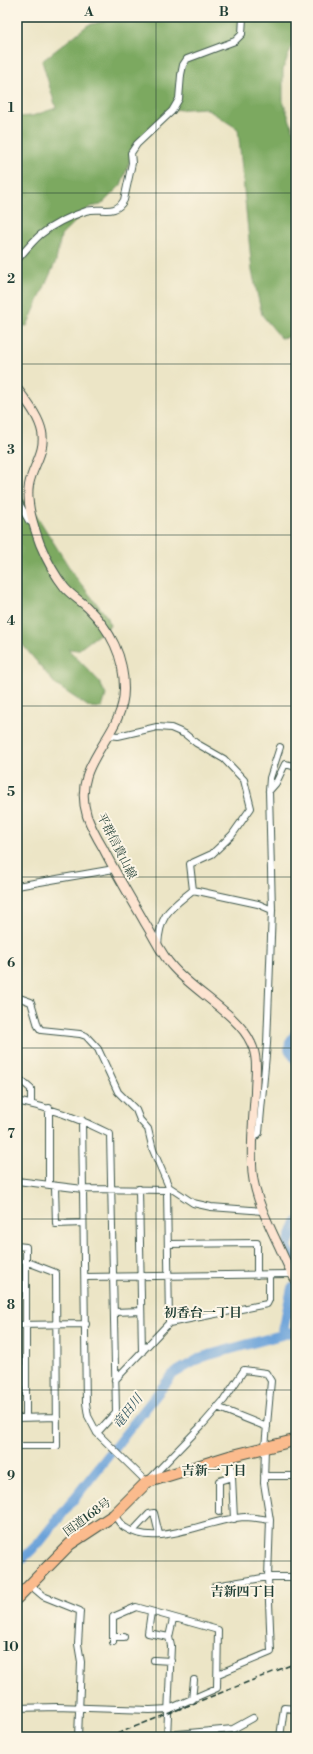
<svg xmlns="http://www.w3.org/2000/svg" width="313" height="1754" font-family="'Libre Bodoni','Noto Serif JP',serif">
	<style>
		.forest { fill: #7ca961; stroke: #4e734a }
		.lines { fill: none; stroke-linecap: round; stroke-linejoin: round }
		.river { stroke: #6ba2d9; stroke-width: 10 }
		.street-casing { stroke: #3e564a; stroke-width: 8 }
		.secondary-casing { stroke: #3e564a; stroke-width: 10 }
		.highway-casing { stroke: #3e564a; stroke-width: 13 }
		.street { stroke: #fff; stroke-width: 6 }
		.secondary { stroke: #fde4d1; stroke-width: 8 }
		.highway { stroke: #fbbb8d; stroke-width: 11 }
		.rail { stroke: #1f3d34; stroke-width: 1.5; stroke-dasharray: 6 3; stroke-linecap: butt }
		.grid { fill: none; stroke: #1f3d34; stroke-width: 1; stroke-opacity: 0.55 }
		.labels { text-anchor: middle; stroke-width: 4; stroke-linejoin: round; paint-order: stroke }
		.street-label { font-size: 12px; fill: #1f3d34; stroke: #fcf5e5 }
		.neighbourhood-label { font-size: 13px; font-weight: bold; fill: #1f3d34; stroke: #fcf5e5 }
		.water-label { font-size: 13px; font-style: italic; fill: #365b66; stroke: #fcf5e5 }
		.neatline { fill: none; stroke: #1f3d34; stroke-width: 1.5 }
		.grid-label { font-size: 13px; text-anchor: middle; font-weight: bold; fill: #1f3d34 }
	</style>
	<rect width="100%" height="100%" fill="#fcf5e5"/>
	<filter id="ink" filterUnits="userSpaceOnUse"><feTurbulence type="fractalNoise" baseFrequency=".025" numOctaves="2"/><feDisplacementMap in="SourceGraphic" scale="8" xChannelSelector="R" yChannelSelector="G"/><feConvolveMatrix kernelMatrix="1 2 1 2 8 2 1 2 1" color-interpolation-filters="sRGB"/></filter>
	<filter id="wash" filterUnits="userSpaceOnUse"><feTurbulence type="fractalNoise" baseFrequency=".012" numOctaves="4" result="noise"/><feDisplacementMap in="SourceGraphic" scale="16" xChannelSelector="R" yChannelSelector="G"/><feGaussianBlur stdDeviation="0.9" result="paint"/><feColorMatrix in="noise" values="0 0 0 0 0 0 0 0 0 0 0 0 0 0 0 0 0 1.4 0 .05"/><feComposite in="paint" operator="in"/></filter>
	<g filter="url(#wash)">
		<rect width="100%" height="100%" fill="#ece5c6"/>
		<path class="forest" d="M123,17H296V36L283,69V101L296,138V335L295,336L281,338L262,315L252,271L238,129L205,108L171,110L136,144L121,185L101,205L90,207L61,236L56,261L27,326L17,325V117L32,116L56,108L42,61L88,25Z
			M17,495L30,505L74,575L108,618L110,626L78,650L68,649L99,681L106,695L102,708L89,707L56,685L17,638Z"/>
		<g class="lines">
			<path class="river" d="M296,1033L290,1042L289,1049L296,1060
				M296,1222L287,1246L296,1268
				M282,1335L292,1288
				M17,1564L39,1543L173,1374L202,1357L296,1331"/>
		</g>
	</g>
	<g filter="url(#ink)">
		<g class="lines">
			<defs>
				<path id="street" d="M17,260C24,252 32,242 40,235C52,225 71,216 86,211C100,206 115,217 124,200L132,163L131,153L137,144L172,111L179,99L181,75L183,65L187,59L235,41L242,34L243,17
					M17,500L29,521L34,524
					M109,735L118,736L157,727L171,728L185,734L196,743L224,759L244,780L251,808L232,835L212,854L190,864L193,890
					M269,791L276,783L285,764L293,766L296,769
					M17,886L114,869
					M193,890L258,904L272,910
					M158,945C160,913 170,909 193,890
					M17,997L31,1002L38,1026L41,1030L80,1034L86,1036L98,1049L118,1092L136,1110L140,1120L148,1129L153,1150L169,1187L193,1203L211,1207L263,1211
					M17,1077L31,1089V1104
					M17,1101C51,1108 79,1118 110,1134L116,1412L97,1433
					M49,1108V1185
					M82,1120L86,1403L88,1416L97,1433L147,1482L204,1423L224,1400L244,1370L266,1373L271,1381L265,1447L264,1483L270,1520L268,1577L271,1652L218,1674
					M253,1139L259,1133L267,1044L272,910L269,791L270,778L280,747
					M17,1142V1181
					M17,1181L83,1189L167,1190
					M55,1186L56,1224L83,1223
					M169,1187L167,1190L169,1323
					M139,1189L142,1352
					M168,1244L257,1243V1275
					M17,1246L26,1247V1417
					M85,1277L292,1274
					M114,1312L141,1311
					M17,1325L86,1324
					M115,1380L169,1323L267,1304L269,1300V1275
					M217,1407L267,1427
					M17,1418L57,1417
					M17,1446H57L56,1273L25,1261
					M264,1476H296
					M232,1477L234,1519
					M219,1512V1481L232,1477L231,1456
					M114,1515C117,1519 120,1524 124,1527C157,1550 209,1518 245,1517C253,1517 262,1519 270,1520
					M133,1531L149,1514L154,1513L159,1534
					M30,1585L43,1596L80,1611L78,1644L81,1662L78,1737
					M215,1586L268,1577H296
					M151,1612L148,1633L169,1637
					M113,1637H124
					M154,1660L171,1661
					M192,1700L194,1680
					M17,1708L57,1707L150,1710L169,1709L217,1688L218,1630L136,1607L113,1617V1642
					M167,1735L233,1729L253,1718
					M167,1737L171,1646L169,1637L173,1619
					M280,1737L284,1708L296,1709"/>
				<path id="secondary" d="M17,388C26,401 39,416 42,432C46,452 32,467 29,485C26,504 34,527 40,544C47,561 54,574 65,588C72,596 81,601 88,608C111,631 124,656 124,689C124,738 70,761 87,816C91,827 97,838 103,848C116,874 131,898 145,923C154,937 161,954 172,966C193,991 239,1015 251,1043C259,1059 255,1076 255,1093C253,1117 251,1141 252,1164C252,1191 265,1216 276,1240C283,1254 288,1268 296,1281"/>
				<path id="highway" d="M17,1598L70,1544L114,1515L147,1482L231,1456L296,1440"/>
			</defs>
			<use href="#street" class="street-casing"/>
			<use href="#secondary" class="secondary-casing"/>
			<use href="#highway" class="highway-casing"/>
			<use href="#street" class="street"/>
			<use href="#secondary" class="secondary"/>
			<use href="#highway" class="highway"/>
			<path class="rail" d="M109,1737L296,1663"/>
		</g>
	</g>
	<path class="grid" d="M156,17V1737M17,193H296M17,364H296M17,535H296M17,706H296M17,877H296M17,1048H296M17,1219H296M17,1390H296M17,1561H296"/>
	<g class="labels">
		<g class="street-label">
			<text transform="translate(117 846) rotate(63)" y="4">平群信貴山線</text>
			<text transform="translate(87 1517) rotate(-36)" y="4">国道168号</text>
		</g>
		<g class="neighbourhood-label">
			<text x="203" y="1317">初香台一丁目</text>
			<text x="214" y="1475">吉新一丁目</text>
			<text x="243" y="1596">吉新四丁目</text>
		</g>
		<g class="water-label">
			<text transform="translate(127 1411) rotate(-52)" y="5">竜田川</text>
		</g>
	</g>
	<rect width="313" height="1754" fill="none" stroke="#fcf5e5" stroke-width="44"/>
	<rect x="22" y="22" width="269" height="1710" class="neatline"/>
	<g class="grid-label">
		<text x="89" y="16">A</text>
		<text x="224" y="16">B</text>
		<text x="11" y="112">1</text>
		<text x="11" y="283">2</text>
		<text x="11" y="454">3</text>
		<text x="11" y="625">4</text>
		<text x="11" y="796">5</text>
		<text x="11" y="967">6</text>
		<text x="11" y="1138">7</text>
		<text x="11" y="1309">8</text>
		<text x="11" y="1480">9</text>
		<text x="11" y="1651">10</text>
	</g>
</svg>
